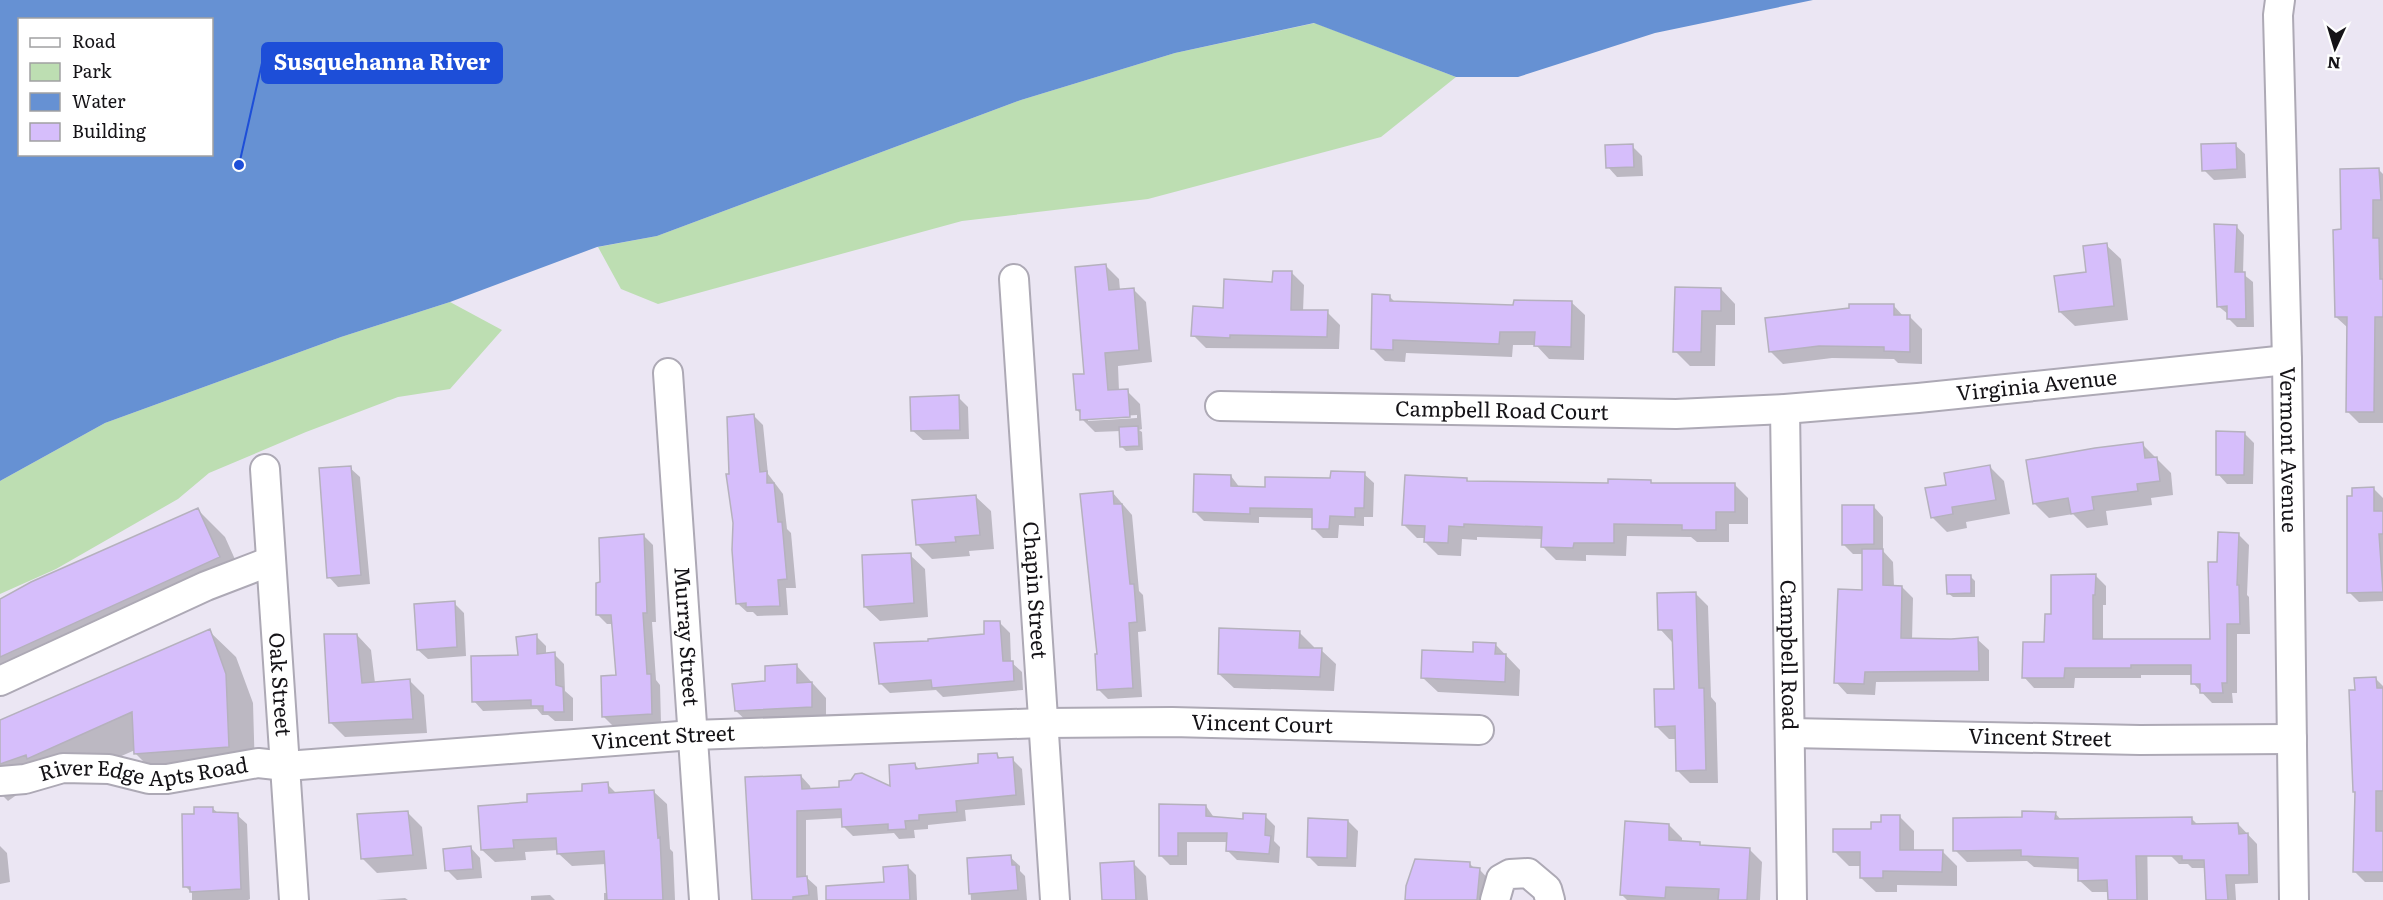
<svg xmlns="http://www.w3.org/2000/svg" width="2383" height="900" font-family="Literata,serif">
	<style>
		.green { fill: #bddeb2 }
		.water { fill: #6691d3; fill-rule: evenodd }
		.shadow { fill: #0003; fill-rule: evenodd }
		.building { fill: #d6befb; stroke: #b5b1bd; stroke-width: 1.5 }
		.lines { fill: none; stroke-linecap: round; stroke-linejoin: round }
		.minor-casing { stroke: #ada9b5; stroke-width: 32 }
		.minor { stroke: #fff; stroke-width: 28 }
		.labels { text-anchor: middle; stroke-width: 5; stroke-linejoin: round; paint-order: stroke }
		.street-label { font-size: 21px; fill: #151317; stroke: #fff }
		.leader { fill: none; stroke: #1d4ed8; stroke-width: 2 }
		.callout-dot { fill: #1d4ed8; stroke: #fff; stroke-width: 2 }
		.callout { fill: #1d4ed8; stroke: #1d4ed8; stroke-width: 2 }
		.callout-label { font-size: 22px; text-anchor: middle; font-weight: bold; fill: #fff }
	</style>
	<rect width="100%" height="100%" fill="#ebe6f3"/>
	<path class="green" d="M1315,23L1456,77L1381,137L1148,199L962,221L658,304L621,289L598,247L657,236L1021,100L1175,53Z
		M450,302L502,330L450,389L398,397L306,432L209,473L178,499L56,569L0,594V481L105,423L341,337Z"/>
	<path class="water" d="M0,0H1813L1655,33L1518,77H1456L1314,23L1175,53L1021,100L657,236L597,247L450,302L341,337L105,423L0,481ZM20,20H212V154H20Z"/>
	<path class="shadow" d="M2235,145L2245,154L2246,178L2214,180L2204,170Z
		M1632,146L1642,156L1643,176L1617,177L1608,167Z
		M2379,170L2383,174V423H2359L2348,412V328L2336,317L2342,231Z
		M2236,226L2244,235L2243,274L2253,282L2254,327H2237L2228,318V314L2218,306Z
		M2106,245L2121,259L2128,320L2075,326L2060,312Z
		M1106,266L1119,279L1120,290L1133,289L1146,302L1152,362L1118,366L1119,391H1127L1140,404L1142,429L1139,430L1142,432L1143,450L1126,451L1122,447L1121,431L1095,432L1082,419L1081,414L1077,410L1086,375ZM1137,415V418L1088,421V418Z
		M1291,272L1304,285L1303,312H1327L1340,325L1339,349L1206,348L1193,335L1224,309Z
		M1676,288L1721,289L1735,304V325H1716L1715,366H1690L1675,351Z
		M1389,296L1396,303L1515,307L1571,302L1585,315L1584,360L1549,359L1536,345H1513L1512,357L1406,353L1405,362L1385,361L1372,348Z
		M1894,306L1904,317H1910L1922,329V364L1898,363L1894,359L1832,358L1783,364L1770,351Z
		M958,397L968,407L969,439L923,440L913,431Z
		M754,416L763,425L768,474L783,494L787,529L791,533L796,588H786L788,615L757,616L753,612H747L737,603L735,523L730,476Z
		M2244,433L2254,443L2253,484H2227L2218,474Z
		M2142,444L2171,473L2173,495L2151,498L2152,505L2106,511L2108,525L2087,528L2073,514L2049,518L2034,503Z
		M1989,466L2004,481L2010,514L1966,522L1967,528L1947,532L1932,517L1948,486Z
		M350,468L360,477L370,584L338,587L329,577Z
		M1364,474L1374,483L1373,517H1364V526L1339,525L1338,538H1323L1313,528V518L1259,517V523L1204,521L1195,512L1231,476L1240,488H1266Z
		M1466,479L1470,483L1610,484L1650,481L1653,484L1735,485L1748,498V524H1729V542H1697L1691,537L1627,536L1626,556L1586,555V561L1556,560L1543,547V539L1477,537V540L1462,539L1461,556L1438,555L1425,542V538H1417L1404,525Z
		M2374,489L2383,498V601L2359,602L2349,592Z
		M1113,493L1132,515L1139,591L1143,595L1146,631L1138,632L1142,697L1108,699L1098,689V655Z
		M976,497L991,511L994,549L969,551L970,556L932,559L917,544Z
		M1874,507L1883,517V551L1893,562L1894,587H1902L1913,598L1912,640L1977,639L1989,650V681L1876,682L1875,695L1847,694L1836,682L1863,592V554H1853L1843,544Z
		M198,510L225,537L246,584L0,695V599Z
		M2239,535L2249,545L2247,595L2249,597L2250,634H2237V693H2232L2233,703H2212L2193,683V675H2141V678H2075L2074,688H2034L2024,677L2046,644L2052,615L2096,576L2106,586V605H2103V640H2212L2218,563Z
		M644,536L653,545L656,622H652L656,680L660,685L661,723L613,726L603,716L618,677L613,624H607L598,615L601,584Z
		M910,555L925,569L928,617L880,621L865,607Z
		M1970,576L1975,581V597H1953L1948,593Z
		M1696,594L1708,606L1711,697L1716,703L1718,783H1690L1677,770V739H1669L1656,726L1675,690L1672,642L1660,629Z
		M454,603L464,613L466,656L428,659L418,650Z
		M1000,623L1010,633L1011,662L1022,672L1023,690L943,697L936,690L890,693L880,683L930,643L986,635Z
		M209,631L236,657L253,703L255,773L162,780L135,753V750L56,785L18,794L8,801L0,793V722Z
		M1299,632L1314,647V650H1321L1336,664L1334,691L1234,688L1219,674Z
		M357,635L371,650L375,683L410,681L424,695L427,733L345,737L330,722Z
		M536,636L546,646V655L554,654L564,664L565,691L573,698V721H555L548,715H542L537,709L483,711L474,701L519,657Z
		M1495,644L1520,670L1519,696L1438,692L1423,678Z
		M796,665L826,698V721L751,725L736,711L767,682Z
		M2376,679L2383,686V882H2365L2354,871L2356,691Z
		M996,754L1002,760L1012,759L1022,769L1025,805L965,810L966,821L928,825V829L914,830L915,838L899,839L894,833L853,836L843,826V818L806,820V877L817,887L818,900H753L747,778L801,776L810,786L811,790L892,789L915,765L920,770L980,764Z
		M607,784L617,794L654,792L667,804L670,849L673,852L675,900H604V893H608L606,864L572,866L559,854V850L525,852L526,860L495,862L482,850L529,804L584,793Z
		M1161,806H1206L1215,819L1244,821L1265,816L1275,826L1274,841L1280,847L1279,863L1237,860L1228,851V842H1187V865H1170L1161,856Z
		M212,808L218,813L237,815L247,824L250,899L248,900H192V893L185,886L195,815Z
		M407,812L422,827L427,869L377,873L362,858Z
		M2055,813L2062,821L2147,830L2148,900H2109V892H2092L2080,881L2079,869L2034,867L2027,861L1967,862L1955,850L2023,818Z
		M1900,817L1914,831V851H1942L1957,866V886L1897,885V892H1876L1861,878V866H1849L1834,851L1882,824Z
		M2191,818L2198,825L2238,824L2257,844L2258,883L2235,884L2236,900H2208L2206,868H2192L2188,864H2179L2170,855Z
		M1348,821L1358,831L1356,867L1318,866L1308,856Z
		M1669,825L1682,838V842L1699,843L1702,847L1749,849L1762,862L1760,900H1627L1622,895Z
		M0,846L7,853L10,882L0,884Z
		M471,848L480,858L482,878L457,880L447,870Z
		M1010,857L1020,866V871L1025,876L1027,900H971L969,859Z
		M1133,863L1146,876L1148,900H1104Z
		M1470,864L1475,869H1479L1498,889L1497,900H1406Z
		M907,866L916,875L917,900H855L885,884Z
		M550,895L555,900H531V896Z
		M405,898L408,900H376Z"/>
	<path class="building" d="M2236,143L2237,169L2202,171L2201,144Z
		M1633,144L1634,167L1606,168L1605,145Z
		M2379,168L2381,200H2373V238H2379L2380,279H2383V317H2375L2374,412H2346L2347,317H2335L2333,230L2341,229L2340,169Z
		M2214,224L2237,225L2235,272H2245L2246,319H2227V306L2217,307Z
		M2107,243L2114,306L2059,312L2054,276L2086,272L2083,246Z
		M1106,264L1109,290L1134,288L1139,350L1105,353L1108,390L1128,389L1130,417L1080,420V410H1076L1073,374H1084L1075,267Z
		M1273,271H1292L1291,310H1328L1327,337L1230,335V338L1191,336L1193,306L1223,308L1224,279L1272,282Z
		M1675,287L1721,288V311H1702L1701,352H1673Z
		M1372,294L1390,295V301L1513,305L1514,300L1572,301L1571,347L1534,346L1535,332H1500L1499,344L1393,340V350L1371,349Z
		M1849,304H1894V315H1910V352L1884,351V347L1819,346L1769,352L1765,318L1849,308Z
		M959,395L960,430L911,431L910,397Z
		M754,414L760,472L767,471V483H774L778,522H782L787,579L778,580L780,606L746,607V603L736,604L732,550L733,523L726,474H729L727,417Z
		M1138,426L1139,446L1120,447L1119,427Z
		M2216,431L2245,432L2244,475H2216Z
		M2143,442L2145,458L2157,457L2160,481L2137,484L2138,491L2092,497L2094,510L2071,514L2068,498L2033,504L2026,460L2095,448Z
		M1990,465L1996,500L1952,507L1953,514L1931,518L1925,488L1946,485L1944,473Z
		M351,466L361,575L327,578L319,468Z
		M1331,471L1365,472L1364,508H1355V517L1330,516L1329,529H1312V509L1250,508V514L1193,512L1194,474L1231,475V486L1265,487V477L1330,478Z
		M1405,475L1467,478V481L1608,483V479L1651,480V483H1735V512H1716V530H1682V525L1614,524V543H1574L1573,548L1541,547L1542,527L1464,524V527L1449,526L1448,543L1424,542L1425,526L1402,525Z
		M2374,487V511H2383V534H2379L2383,592L2347,593V496H2352V488Z
		M1113,491L1114,504H1122L1130,584H1134L1137,622L1129,623L1133,688L1097,690L1095,654H1097L1080,494Z
		M976,495L980,535L955,537L956,542L916,545L912,500Z
		M1842,505H1874V544L1842,545Z
		M198,508L220,557L0,657V599L31,582Z
		M2218,532L2239,533L2237,585H2239L2240,624H2227V683H2222L2223,693H2200V684H2191V665H2131V668H2065L2064,678H2022L2023,642H2044L2045,614H2051V575L2096,574L2095,595H2093V639H2210L2208,562H2217Z
		M644,534L647,613H643L647,674H651L652,714L602,717L601,676L616,675L611,615H596V583L600,582L599,538Z
		M1862,549H1883V585L1902,586L1901,638L1951,639L1978,637L1979,671L1865,672L1864,684L1834,683L1838,589L1862,590Z
		M911,553L914,603L864,607L862,555Z
		M1946,575H1971V593L1947,594Z
		M1696,592L1699,688H1704L1706,770L1676,771L1675,726L1655,727L1654,689H1674L1672,630H1658L1657,593Z
		M455,601L457,647L417,650L414,604Z
		M984,621H1000L1003,661H1013L1014,681L932,688L931,680L879,684L874,643L928,641V639L984,634Z
		M1219,628L1300,631L1299,648H1322L1320,677L1218,674Z
		M210,629L226,674L229,747L134,754L132,712L27,759L26,755L0,764V720Z
		M324,634H357L362,683L410,679L413,719L329,723Z
		M537,634V654L555,652L556,685L563,687L564,712H543V706H531V700L472,702L471,656L518,655L516,637Z
		M1473,642L1496,643L1495,654H1506L1505,682L1421,678L1422,650L1473,652Z
		M797,664V683L812,682V707L735,711L732,684L765,681V666Z
		M2376,677L2377,688H2383V791H2376V831H2383V872H2353L2355,792H2353L2349,690H2355L2354,678Z
		M997,753L998,758L1013,757L1016,795L956,801L957,812L919,815V820L905,821L906,829L888,830V824L842,827L841,809L797,811V877L807,876L809,895L793,897V900H752L745,777L801,775L802,789L839,787V781L851,780L855,774L862,773L890,786L889,765L915,763L916,769L978,763V754Z
		M608,782L609,793L654,790L658,838L660,837L663,900H607L604,851L557,854L556,838L513,840L514,848L481,850L478,806L527,802V794L582,791V784Z
		M1159,804L1206,805V816L1243,819V813L1266,814L1265,835L1271,836L1269,854L1226,851L1227,833H1178V856H1159Z
		M194,807H213V812L238,813L241,889L190,892V887H183L182,814H194Z
		M408,811L413,855L361,859L357,814Z
		M2022,811L2056,812L2055,819L2192,817V824L2238,823L2239,834L2248,833L2249,875H2226L2228,900H2206L2204,860H2182V856H2136L2137,900H2108L2107,880L2078,881V858L2021,856V850L1953,851V818L2022,817Z
		M1881,815H1900V850H1943L1942,872L1883,871V878H1860V852H1833V829H1871V822H1881Z
		M1308,818L1348,820L1347,858L1307,857Z
		M1625,821L1669,824V840L1700,842V845L1750,848L1747,900H1718L1719,889L1666,887L1665,898L1620,895Z
		M471,846L473,869L445,871L443,849Z
		M1011,855L1012,865H1016L1018,890L969,894L967,858Z
		M1415,859L1470,862V867L1480,868L1477,900H1405L1406,886Z
		M1134,861L1136,900H1102L1100,863Z
		M908,865L910,900H826V886L884,882L883,867Z"/>
	<g class="lines">
		<defs>
			<g id="minor">
				<path id="s1" d="M2280,0L2278,15L2287,360L2294,900"/>
				<path id="s2" d="M1014,279L1055,900"/>
				<path id="s3" d="M668,373L704,900"/>
				<path id="s4" d="M1220,406L1676,414L1785,409L1918,398L2287,360"/>
				<path id="s5" d="M1785,409L1792,900"/>
				<path id="s6" d="M265,469L294,900"/>
				<path d="M0,681L206,586L271,561"/>
				<path id="s7" d="M1790,733L2140,740L2292,739"/>
				<path id="s8" d="M0,781L25,779L63,768L109,769L149,779H167L258,763L286,766L693,735L1043,723L1172,722L1479,730"/>
				<path d="M1495,900L1501,879L1510,874L1528,873L1547,889L1550,900"/>
			</g>
		</defs>
		<use href="#minor" class="minor-casing"/>
		<use href="#minor" class="minor"/>
	</g>
	<g class="labels">
		<g class="street-label">
			<text dy="7" stroke="none"><textPath href="#s4" startOffset="818">Virginia Avenue</textPath></text>
			<text dy="7" stroke="none"><textPath href="#s4" startOffset="282">Campbell Road Court</textPath></text>
			<text dy="7" stroke="none"><textPath href="#s1" startOffset="450">Vermont Avenue</textPath></text>
			<text dy="7" stroke="none"><textPath href="#s2" startOffset="312">Chapin Street</textPath></text>
			<text dy="7" stroke="none"><textPath href="#s3" startOffset="264">Murray Street</textPath></text>
			<text dy="7" stroke="none"><textPath href="#s5" startOffset="246">Campbell Road</textPath></text>
			<text dy="7" stroke="none"><textPath href="#s6" startOffset="216">Oak Street</textPath></text>
			<text dy="7" stroke="none"><textPath href="#s8" startOffset="1268">Vincent Court</textPath></text>
			<text dy="7" stroke="none"><textPath href="#s8" startOffset="669">Vincent Street</textPath></text>
			<text dy="7" stroke="none"><textPath href="#s7" startOffset="250">Vincent Street</textPath></text>
			<text dy="7" stroke="none"><textPath href="#s8" startOffset="146">River Edge Apts Road</textPath></text>
		</g>
	</g>
	<path class="leader" d="M239 165L262 63"/>
	<circle class="callout-dot" cx="239" cy="165" r="6"/>
	<rect class="callout" x="262" y="43" width="240" height="40" rx="6"/>
	<g class="callout-label">
		<text x="382" y="70">Susquehanna River</text>
	</g>
	<rect x="18" y="18" width="195" height="138" fill="#ffffff" stroke="#a1a1a2" stroke-width="1.5"/>
	<rect x="30" y="38" width="30" height="9" fill="#ffffff" stroke="#a1a1a2" stroke-width="1.5"/>
	<text x="72" y="48" font-size="18" fill="#151317">Road</text>
	<rect x="30" y="63" width="30" height="18" fill="#bddeb2" stroke="#a1a1a2" stroke-width="1.5"/>
	<text x="72" y="78" font-size="18" fill="#151317">Park</text>
	<rect x="30" y="93" width="30" height="18" fill="#6691d3" stroke="#a1a1a2" stroke-width="1.5"/>
	<text x="72" y="108" font-size="18" fill="#151317">Water</text>
	<rect x="30" y="123" width="30" height="18" fill="#d6befb" stroke="#a1a1a2" stroke-width="1.5"/>
	<text x="72" y="138" font-size="18" fill="#151317">Building</text>
	<g transform="translate(2335 48) rotate(184)" stroke="#ffffff" stroke-width="4.5" paint-order="stroke">
	<path d="M0-4.5L10 22L0 15L-10 22Z" fill="#151317"/>
	<text y="-9" font-size="16" font-weight="bold" text-anchor="middle" fill="#151317">N</text>
	</g>
</svg>
